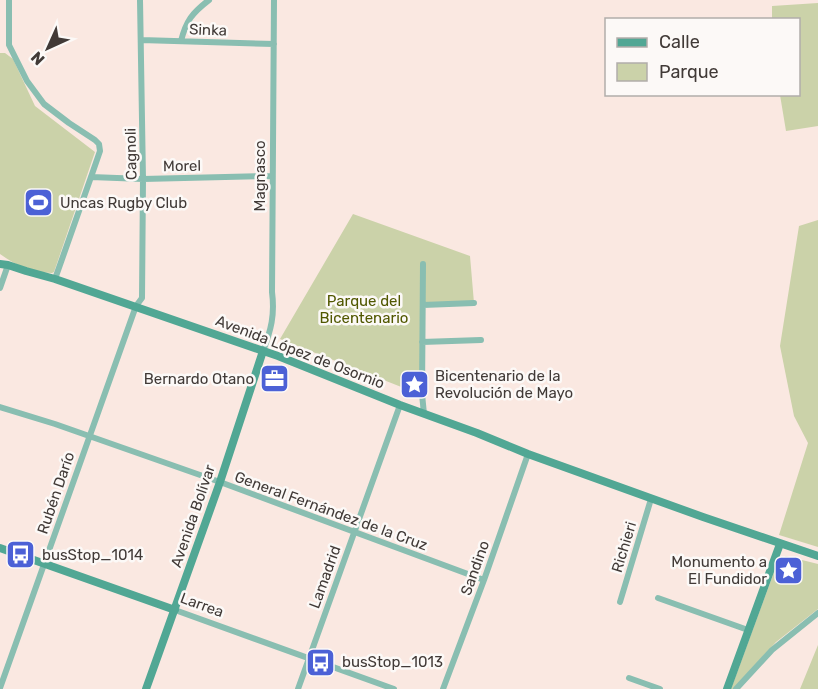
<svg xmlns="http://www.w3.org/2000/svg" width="818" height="689" font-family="Rubik,sans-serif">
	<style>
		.green { fill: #cbd2a9 }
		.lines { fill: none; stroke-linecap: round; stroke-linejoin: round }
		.street { stroke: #89beb1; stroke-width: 6 }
		.secondary { stroke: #51a794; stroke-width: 8 }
		.labels { text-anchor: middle; stroke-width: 5; stroke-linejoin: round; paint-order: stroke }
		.street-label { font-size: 15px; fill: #413a37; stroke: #fcf9f7 }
		.poi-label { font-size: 15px; fill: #413a37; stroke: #fcf9f7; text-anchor: start }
		.park-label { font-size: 15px; fill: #515801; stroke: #fcf9f7 }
	</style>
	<rect width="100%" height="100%" fill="#fae8e1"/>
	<path class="green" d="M818,3V126L786,131L780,95L798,94V20L772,19V6Z
		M0,53H5L13,59L35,106L95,152L54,272L52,273C31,272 17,266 0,254Z
		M353,214L470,256L474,303L423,306L419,394L280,339Z
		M818,220V547L779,535L808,443L794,416L780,346L799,226Z
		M786,556L818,564V609L776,642L733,689H731L777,564L779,561Z
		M818,645V689H800Z"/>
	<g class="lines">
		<path class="street" d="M9,0V45L27,81L44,104L69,123L95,140L99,144L100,151L91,177L55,279
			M141,40L274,44
			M181,41C186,21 192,13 209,0
			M91,177L143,179L272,176
			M423,264L422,394L424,414
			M0,288L8,265
			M423,305L474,303
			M422,342L481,340
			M263,351C271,330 275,315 272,292L274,0
			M0,407L55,424L220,482L484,580
			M658,598L748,630
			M620,602L651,499
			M175,610L394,689
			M629,678L660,689
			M0,688L136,306L142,298L143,179L140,0
			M298,689L400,405
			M443,689L484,580L528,454
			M736,689L772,650L818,613"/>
		<path class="secondary" d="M0,264L8,265L26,271L55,279L278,356L400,405L477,433L528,454L703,517L818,556
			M0,548L175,610
			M146,689L220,482L263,351
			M727,689L780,544"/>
	</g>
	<defs>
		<symbol id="stadium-square" viewBox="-11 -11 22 22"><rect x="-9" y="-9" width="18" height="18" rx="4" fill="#4c61d6" stroke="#fcf9f7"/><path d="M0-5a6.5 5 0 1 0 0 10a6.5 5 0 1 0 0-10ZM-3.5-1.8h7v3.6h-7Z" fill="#fff"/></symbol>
		<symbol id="office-square" viewBox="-11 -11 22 22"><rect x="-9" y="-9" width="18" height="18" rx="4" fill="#4c61d6" stroke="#fcf9f7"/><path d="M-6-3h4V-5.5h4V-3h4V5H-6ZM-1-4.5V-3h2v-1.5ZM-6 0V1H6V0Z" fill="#fff"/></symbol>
		<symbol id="sight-square" viewBox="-11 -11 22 22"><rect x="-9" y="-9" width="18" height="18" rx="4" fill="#4c61d6" stroke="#fcf9f7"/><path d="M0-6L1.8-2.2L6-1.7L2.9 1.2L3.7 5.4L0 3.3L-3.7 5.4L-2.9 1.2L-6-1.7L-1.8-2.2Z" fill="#fff"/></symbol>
		<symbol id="bus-square" viewBox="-11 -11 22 22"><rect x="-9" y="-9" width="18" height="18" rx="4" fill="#4c61d6" stroke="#fcf9f7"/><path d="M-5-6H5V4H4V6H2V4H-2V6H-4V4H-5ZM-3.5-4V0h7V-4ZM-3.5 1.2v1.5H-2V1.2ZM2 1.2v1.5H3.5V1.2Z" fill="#fff"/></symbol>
	</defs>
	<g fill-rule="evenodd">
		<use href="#stadium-square" x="22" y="186" width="33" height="33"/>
		<use href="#office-square" x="258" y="362" width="33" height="33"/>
		<use href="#sight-square" x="398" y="368" width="33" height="33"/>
		<use href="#bus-square" x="4" y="538" width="33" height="33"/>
		<use href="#sight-square" x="772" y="554" width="33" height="33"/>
		<use href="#bus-square" x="304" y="646" width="33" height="33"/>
	</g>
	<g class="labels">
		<g class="street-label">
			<text transform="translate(208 30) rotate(2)" y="5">Sinka</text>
			<text transform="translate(131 154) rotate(-91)" y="5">Cagnoli</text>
			<text transform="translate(182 166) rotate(-1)" y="5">Morel</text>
			<text transform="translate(260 176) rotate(-90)" y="5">Magnasco</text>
			<text transform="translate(300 352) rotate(21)" y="5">Avenida López de Osornio</text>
			<text transform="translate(56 493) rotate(-71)" y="5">Rubén Darío</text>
			<text transform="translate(331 511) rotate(20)" y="5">General Fernández de la Cruz</text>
			<text transform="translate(193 516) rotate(-71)" y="5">Avenida Bolívar</text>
			<text transform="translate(624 547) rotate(-73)" y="5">Richieri</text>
			<text transform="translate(475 568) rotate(-70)" y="5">Sandino</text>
			<text transform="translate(325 577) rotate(-70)" y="5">Lamadrid</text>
			<text transform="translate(202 605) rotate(20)" y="5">Larrea</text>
		</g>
		<g class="poi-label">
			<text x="60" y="208">Uncas Rugby Club</text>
			<text x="435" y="381">Bicentenario de la<tspan x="435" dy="17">Revolución de Mayo</tspan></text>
			<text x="254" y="384" text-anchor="end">Bernardo Otano</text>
			<text x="42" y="560">busStop_1014</text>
			<text x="767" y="567" text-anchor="end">Monumento a<tspan x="767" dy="17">El Fundidor</tspan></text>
			<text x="342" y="667">busStop_1013</text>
		</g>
		<g class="park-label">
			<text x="364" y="306">Parque del<tspan x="364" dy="17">Bicentenario</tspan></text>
		</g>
	</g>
	<rect x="605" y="18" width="195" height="78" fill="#fcf9f7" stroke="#b1adaa" stroke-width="1.5"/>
	<rect x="617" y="38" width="30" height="9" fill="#51a794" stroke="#b1adaa" stroke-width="1.5"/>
	<text x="659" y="48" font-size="18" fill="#413a37">Calle</text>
	<rect x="617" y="63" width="30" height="18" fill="#cbd2a9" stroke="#b1adaa" stroke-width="1.5"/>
	<text x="659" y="78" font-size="18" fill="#413a37">Parque</text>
	<g transform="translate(48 48) rotate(225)" stroke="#fcf9f7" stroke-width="4.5" paint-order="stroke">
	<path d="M0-4.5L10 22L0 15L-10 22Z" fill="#413a37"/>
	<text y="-9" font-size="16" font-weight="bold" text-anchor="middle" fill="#413a37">N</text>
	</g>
</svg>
